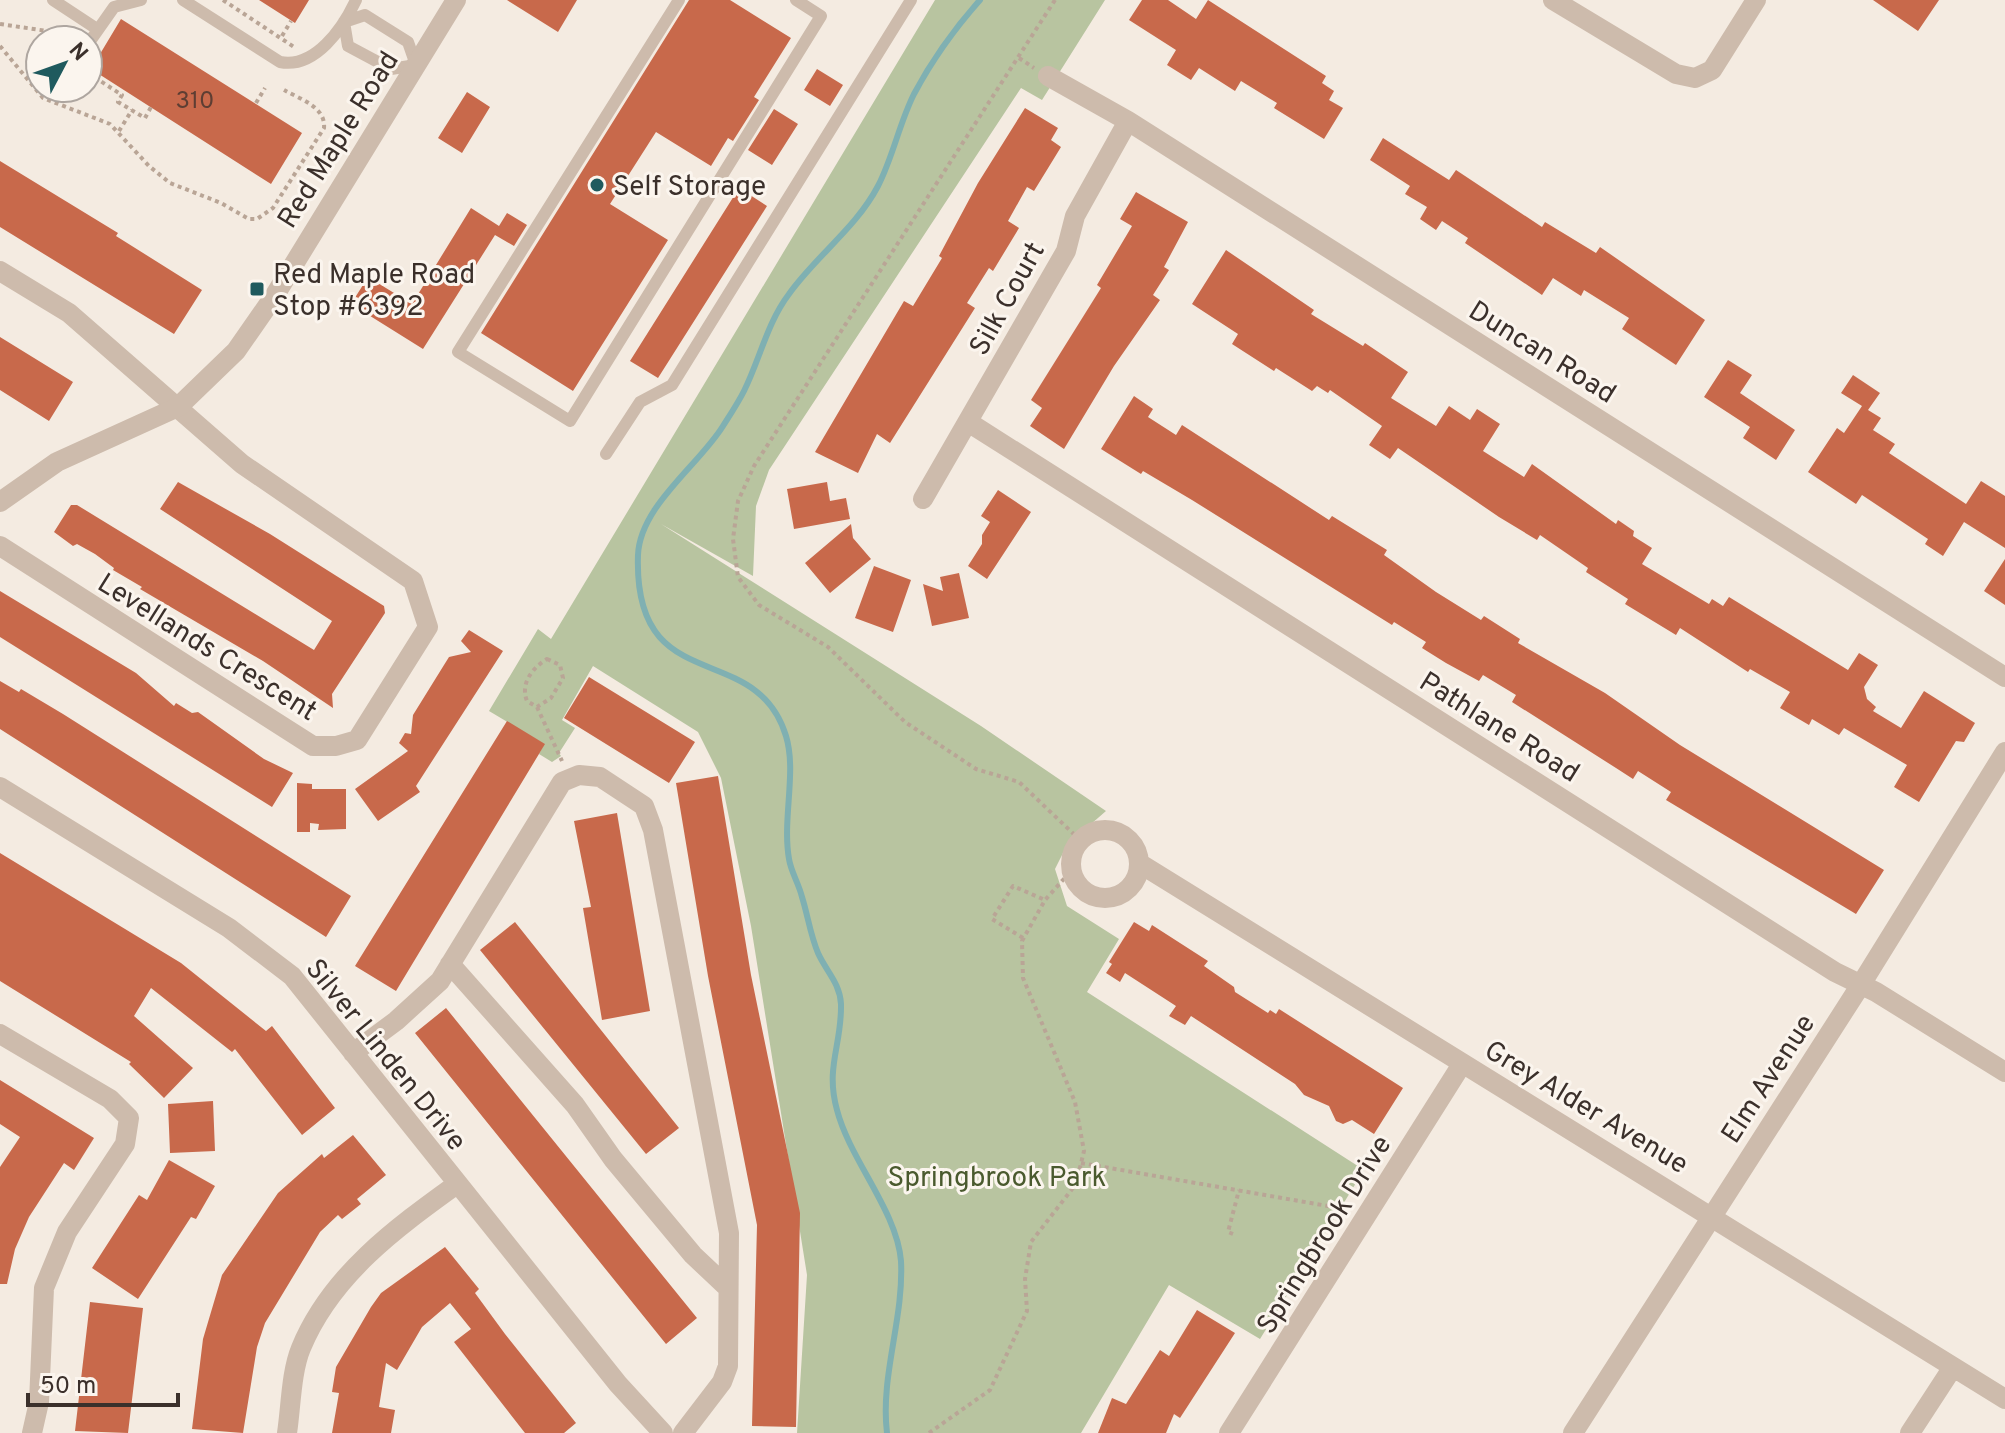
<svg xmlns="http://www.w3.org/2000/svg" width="2005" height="1433" font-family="Overpass,sans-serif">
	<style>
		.green { fill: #b8c4a0 }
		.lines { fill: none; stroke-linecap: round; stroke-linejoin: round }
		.stream { stroke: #7fb0b2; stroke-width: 6 }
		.building { fill: #c8694b }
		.path { stroke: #b9a596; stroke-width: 4; stroke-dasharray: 4 4; stroke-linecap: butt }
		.service { stroke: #cdbbac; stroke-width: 12 }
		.minor { stroke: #cdbbac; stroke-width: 20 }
		.tertiary { stroke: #cdbbac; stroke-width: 20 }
		.poi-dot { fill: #1f5a5e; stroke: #fbf5ee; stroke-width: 3 }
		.labels { text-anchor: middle; stroke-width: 6; stroke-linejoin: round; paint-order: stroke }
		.number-label { font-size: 24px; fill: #5e3e33 }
		.street-label { font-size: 28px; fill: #3b302b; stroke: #fbf5ee }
		.poi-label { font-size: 28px; fill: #3b302b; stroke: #fbf5ee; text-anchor: start }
		.park-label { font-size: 28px; fill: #4a5a2e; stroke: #fbf5ee }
	</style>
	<rect width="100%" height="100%" fill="#f4ebe1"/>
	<path class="green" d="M935,0H1105L1042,100L1021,88L769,470L756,506L753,576L661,524L981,726L1106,811L1067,845L1055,869L1067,906L1119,939L1087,992L1364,1170L1260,1339L1169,1285L1081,1433H797L807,1275L751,926L721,778L698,732L593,666L562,720L575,728L559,753L561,756L552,762L539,754L544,744L489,711L538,629L551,639Z"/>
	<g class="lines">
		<path class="stream" d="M887,1433C880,1376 904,1319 901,1261C897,1211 850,1160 837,1110C825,1067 842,1045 841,1004C840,983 826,971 818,953C810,934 808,916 802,897C799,884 791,872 789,859C782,819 797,772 786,736C756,637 633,701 638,555C640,506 699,465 723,426C730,415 738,403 744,391C760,359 767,323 789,294C816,256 856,228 878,186C893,157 899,124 914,94C931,62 956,27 980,0"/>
	</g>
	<path class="building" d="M259,0H309L295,23Z
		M507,0H577L558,32Z
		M689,0H730L791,38L754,97L759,100L733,141L728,138L711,166L656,132L610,204L668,240L573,391L481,333Z
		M1142,0H1168L1196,19L1208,0L1326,76L1322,83L1334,91L1329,100L1343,108L1324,139L1274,108L1277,103L1241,81L1235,91L1199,68L1191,80L1167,65L1176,50L1129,20Z
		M1873,0H1939L1918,31Z
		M121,19L302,133L271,184L91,69Z
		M817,69L843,85L830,106L804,90Z
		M467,92L490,107L462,153L438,138Z
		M1025,108L1058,128L1051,140L1061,147L1034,191L1027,187L1008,221L1019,228L993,271L989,268L967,303L975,308L890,443L877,434L858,473L815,452L904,301L913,306L942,258L939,256L978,183Z
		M774,109L798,124L772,165L748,150Z
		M1383,138L1449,180L1456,170L1542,227L1545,222L1596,253L1600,247L1705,320L1676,365L1622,329L1629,318L1584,290L1581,296L1553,278L1542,295L1465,243L1468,238L1442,221L1436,230L1420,219L1427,207L1405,194L1410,186L1370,160Z
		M0,161L118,233L116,236L202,290L174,334L0,227Z
		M739,188L767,206L658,378L630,361Z
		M1136,192L1188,222L1164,267L1169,270L1153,295L1160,300L1114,366L1064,449L1030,426L1042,408L1031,400L1101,288L1097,285L1132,226L1120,219Z
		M471,208L499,226L507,213L527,225L514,246L495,235L423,349L351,304L368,277L412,304Z
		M1226,250L1314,310L1311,314L1363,346L1365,343L1408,372L1391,398L1436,426L1449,406L1470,420L1477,409L1500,424L1483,451L1524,477L1532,464L1616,524L1618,520L1634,531L1633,536L1652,548L1642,564L1709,604L1712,599L1723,606L1729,597L1848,670L1859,653L1878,665L1864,687L1867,699L1876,707L1873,711L1901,728L1924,691L1975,723L1964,742L1956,741L1919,802L1894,787L1907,765L1844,728L1839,735L1812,719L1809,725L1780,708L1790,692L1750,669L1748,672L1680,628L1676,635L1625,604L1628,599L1586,572L1588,568L1540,535L1537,540L1499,517L1398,448L1390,459L1369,445L1382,426L1330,390L1328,393L1317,386L1312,391L1276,368L1274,371L1232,344L1238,334L1192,304Z
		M0,337L73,382L49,421L0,390Z
		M1728,360L1752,375L1740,393L1795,430L1776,460L1743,438L1750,427L1704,397Z
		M1853,375L1880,393L1868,410L1881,418L1873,430L1895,444L1889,453L1966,504L1981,481L2005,496V548L1964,522L1943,556L1925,544L1928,539L1862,495L1856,504L1808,472L1837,428L1844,433L1862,406L1841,393Z
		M1134,396L1153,409L1148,417L1176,435L1182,425L1329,520L1332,516L1387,550L1384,555L1436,592L1481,620L1484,616L1520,639L1518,643L1605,693L1680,745L1884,870L1856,914L1666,800L1671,792L1638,771L1633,779L1616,768L1512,702L1516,695L1483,675L1479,681L1446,663L1422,648L1426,642L1394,622L1392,625L1192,500L1143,471L1141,474L1101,449Z
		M178,482L270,534L384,606L385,613L332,694L333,708L263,661L140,589L142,587L113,570L114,568L95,554L77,544L73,546L54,532L71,505H77L314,650L332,621L160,509Z
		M827,482L830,501L846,498L850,519L794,529L787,489Z
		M998,490L1031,512L987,579L968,566L982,544V535L990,522L981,516Z
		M851,524L853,538L871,559L830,593L805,563Z
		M2005,559V605L1984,591Z
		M874,566L911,580L893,632L855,618Z
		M959,573L969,618L932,626L923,584L943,591L940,577Z
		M0,591L136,673L174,706L176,703L192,713L198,712L264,759L293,773L272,807L0,637Z
		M469,630L503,651L416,786L420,792L378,821L355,789L408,751L399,743L405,733L411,734L413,715L444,665L449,657L471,652L461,641Z
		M589,677L695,742L669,783L564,718Z
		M0,681L19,692L21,689L63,714L351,896L326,937L0,729Z
		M507,721L545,744L396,991L355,966Z
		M718,776L751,975L800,1213L796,1427L752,1426L757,1225L708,976L676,783Z
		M297,783L312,784V789H346V829L318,830L319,824L310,823V832H297Z
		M617,813L650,1011L602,1020L583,908L591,907L574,821Z
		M0,853L181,963L266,1031L272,1026L335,1108L302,1135L235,1049L232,1052L151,988L134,1016L193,1068L164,1098L129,1064L131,1062L0,981Z
		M515,922L679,1128L646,1154L480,950Z
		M1134,922L1149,931L1152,925L1208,961L1204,966L1234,987L1235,992L1268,1013L1270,1010L1276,1014L1279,1009L1403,1088L1374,1134L1352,1120L1343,1124L1336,1121L1329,1106L1304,1095L1295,1084L1191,1016L1185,1025L1169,1016L1176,1006L1125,973L1120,982L1106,973L1112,964L1109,962Z
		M446,1008L697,1318L666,1344L415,1033Z
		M0,1080L94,1138L74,1170L64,1163L29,1217L15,1249L7,1284H0V1167L20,1137L0,1124Z
		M213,1101L215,1151L170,1153L168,1104Z
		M353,1135L386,1175L357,1199L361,1204L342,1219L338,1215L320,1232L265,1323L257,1347L243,1433L192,1429L203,1339L222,1275L278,1193L322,1154L324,1158Z
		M169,1160L215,1186L196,1219L191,1217L138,1299L92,1268L139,1195L147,1200Z
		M445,1247L479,1289L475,1293L505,1334L576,1423L564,1433H525L454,1342L471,1329L450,1303L422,1327L397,1370L386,1363L379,1407L395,1410L391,1433H332L339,1393L332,1392L336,1367L371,1307L381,1293Z
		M90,1302L143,1308L128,1433L75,1431Z
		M1197,1310L1235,1333L1180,1418L1174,1414L1166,1433H1098L1112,1398L1126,1404L1160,1350L1169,1356Z"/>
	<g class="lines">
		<path class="path" d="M223,0L294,47
			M1055,0L754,466L738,501L733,539L738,577L759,605L828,647L905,722L976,769L1019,782L1080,840
			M0,24L47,31L66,28
			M282,36L291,21
			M0,46L43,98L110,124L149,166L170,183L221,203L249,219H257L273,208L324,128C326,107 300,99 284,90
			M1019,58L1034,68
			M88,73L122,95L118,102L145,118L151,107
			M256,103L265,88
			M119,131L132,110
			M547,659L560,665L563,678L551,698L537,707L527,701C520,684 532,668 547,659Z
			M537,707L562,761
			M1023,938L992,919L1013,886L1045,900
			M1081,1163L1345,1209
			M1233,1234L1228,1232L1239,1190
			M929,1433L990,1390L1027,1311L1025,1279L1031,1242L1076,1184L1084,1151L1075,1102L1023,978L1022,941L1045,900L1071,871"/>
		<path class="service" d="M53,0L97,29
			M183,0L280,62C315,69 343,28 356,0
			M679,0L458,352L570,421L821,16L796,0
			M365,15L408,42L416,65L391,69L348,46L344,22Z
			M88,44L114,7L141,0
			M606,454L640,402L672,385L911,0"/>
		<path class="minor" d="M1553,0L1676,74L1695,78L1712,70L1756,0
			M1048,76L1128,121L2005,677
			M0,271L69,313L242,464L413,581L428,627L357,740L336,746H313L0,546
			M968,422L1835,972L1876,992L2005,1072
			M923,499L1066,251L1075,216L1128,121
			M0,787L229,928L292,976L618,1384L663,1433
			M1071 864a34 34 0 1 1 68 0a34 34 0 1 1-68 0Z
			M1139,863L2005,1399
			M450,964L575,1105L613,1159L693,1255L728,1288
			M0,1034L110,1099L129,1118L125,1144L67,1232L44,1288L39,1402L32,1433
			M353,1053L396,1021L440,981L562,782L579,775L600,777L644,806L653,830L729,1233L728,1366L722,1382L683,1433
			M287,1433C291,1407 291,1372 301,1348C331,1275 396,1228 457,1184
			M1229,1433L1462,1064
			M1573,1433L1860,986L2005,752
			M1910,1433L1953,1367"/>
		<path class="tertiary" d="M0,502L57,462L178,407L236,351L275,295L456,0"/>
	</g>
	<g class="poi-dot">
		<circle cx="597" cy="185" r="8"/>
		<rect x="249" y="281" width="16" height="16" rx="4"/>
	</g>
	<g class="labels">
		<g class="number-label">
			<text x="195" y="108">310</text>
		</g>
		<g class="street-label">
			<text transform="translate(337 139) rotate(-58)" y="10">Red Maple Road</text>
			<text transform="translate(1006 298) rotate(-61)" y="10">Silk Court</text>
			<text transform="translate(1543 351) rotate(32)" y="10">Duncan Road</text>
			<text transform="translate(208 646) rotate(32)" y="10">Levellands Crescent</text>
			<text transform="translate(1500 726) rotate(32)" y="10">Pathlane Road</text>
			<text transform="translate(387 1054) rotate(51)" y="10">Silver Linden Drive</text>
			<text transform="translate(1767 1078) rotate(-57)" y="10">Elm Avenue</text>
			<text transform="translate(1587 1106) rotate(31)" y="10">Grey Alder Avenue</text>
			<text transform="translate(1323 1234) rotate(-58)" y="10">Springbrook Drive</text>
		</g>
		<g class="poi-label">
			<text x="613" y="195">Self Storage</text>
			<text x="273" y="283">Red Maple Road<tspan x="273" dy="32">Stop #6392</tspan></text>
		</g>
		<g class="park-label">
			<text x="997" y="1186">Springbrook Park</text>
		</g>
	</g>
	<g transform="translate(64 64) rotate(49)"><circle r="38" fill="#fbf5ee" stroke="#aea6a0" stroke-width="2"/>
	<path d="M0-6L14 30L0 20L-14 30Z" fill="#1f5a5e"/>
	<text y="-12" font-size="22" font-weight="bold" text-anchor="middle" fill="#3b302b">N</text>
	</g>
	<path d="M28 1393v12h150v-12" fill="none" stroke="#3b302b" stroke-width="4"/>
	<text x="40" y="1393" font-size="24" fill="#3b302b" stroke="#fbf5ee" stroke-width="6" paint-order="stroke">50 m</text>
</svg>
